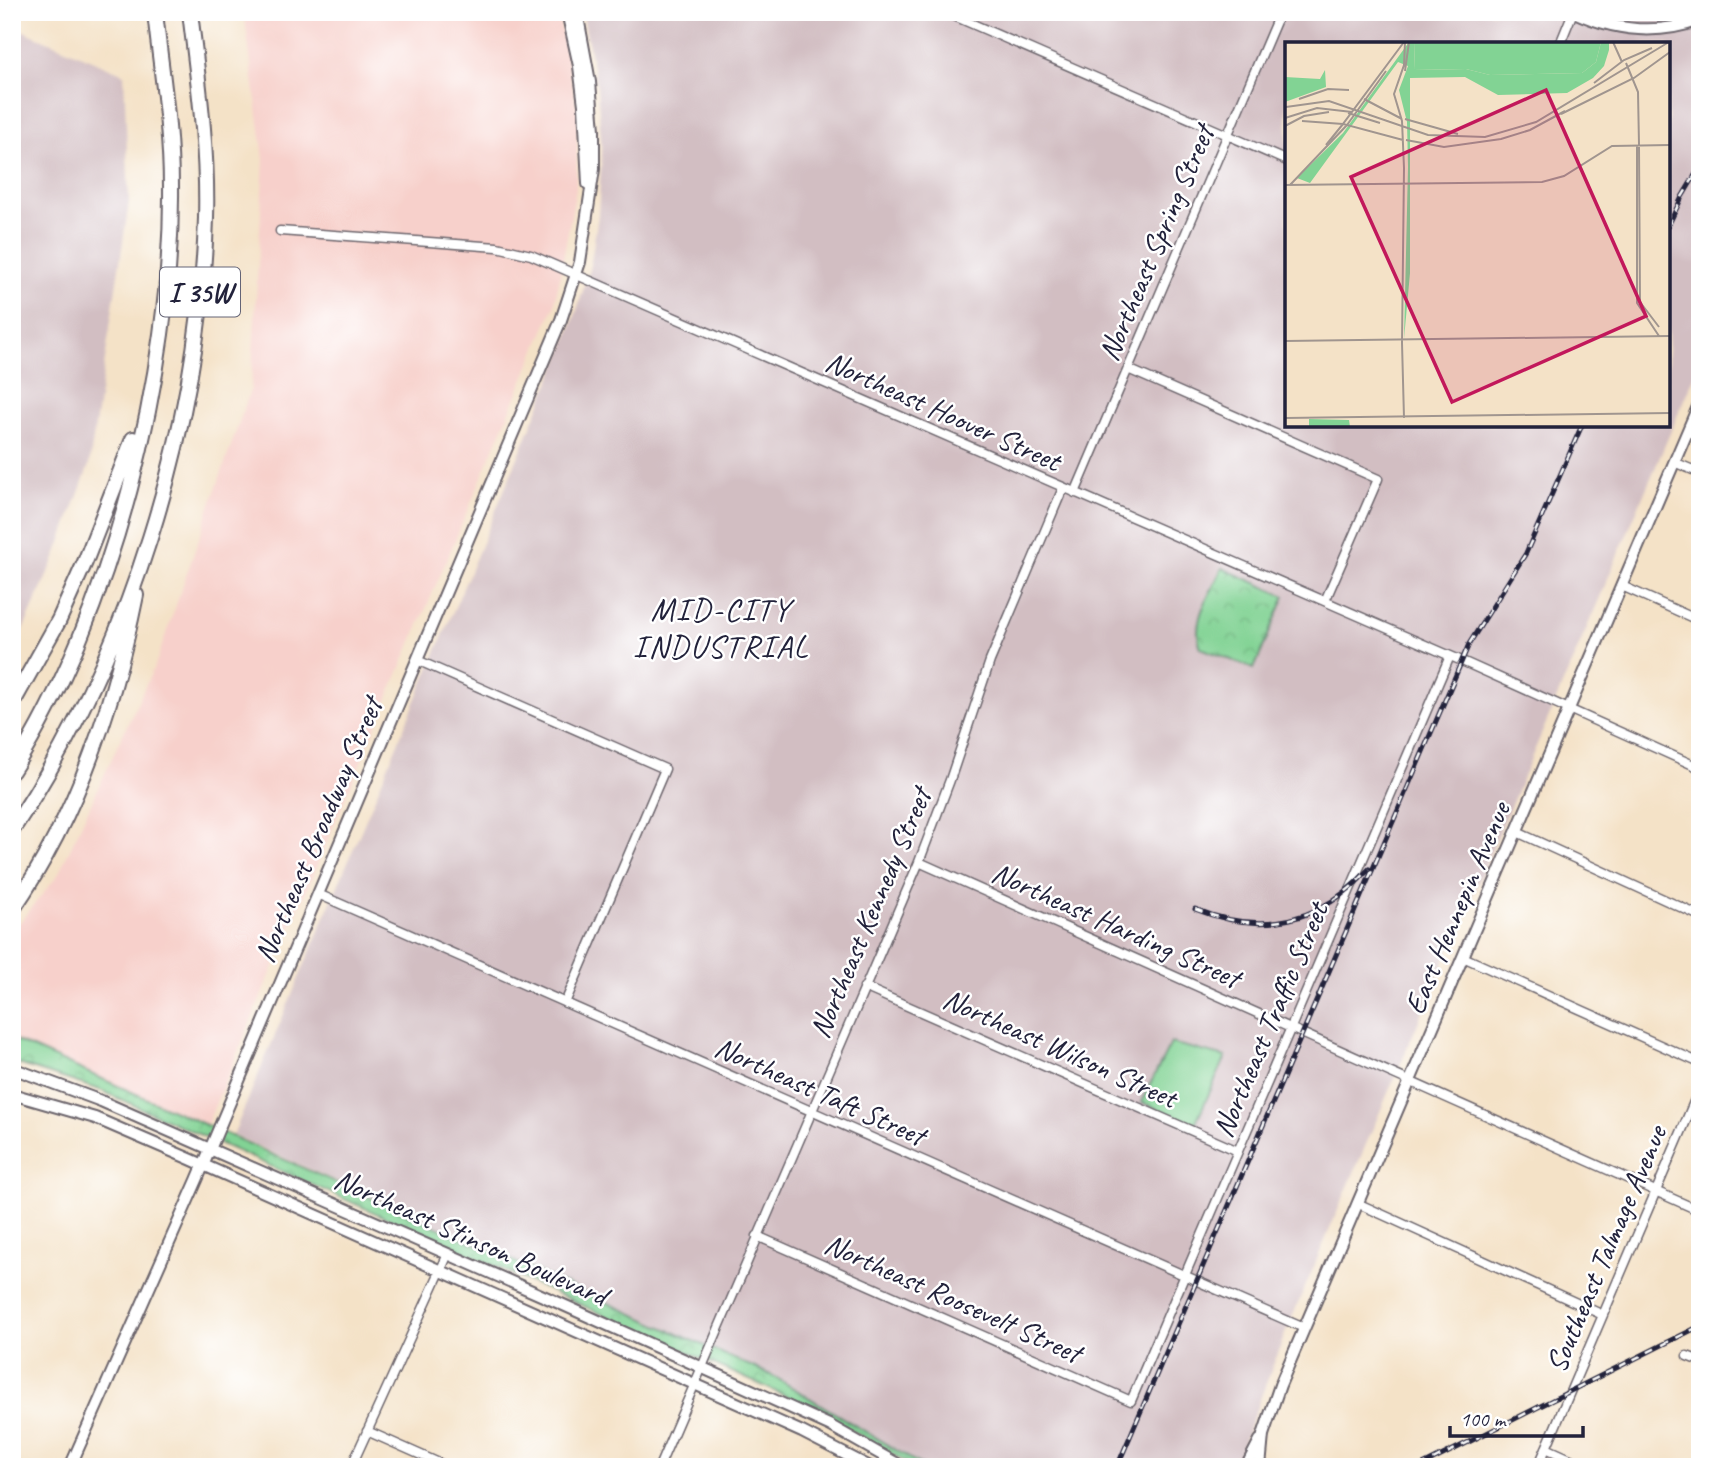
<svg xmlns="http://www.w3.org/2000/svg" width="1712" height="1479" font-family="Caveat,sans-serif">
	<style>
		.built { fill: #f7d0cb }
		.industrial { fill: #d2bec2; fill-rule: evenodd }
		.grass { fill: #82d394; stroke: #527a68; stroke-width: 2 }
		.park { fill: url(#park-crowns); stroke: #527a68; stroke-width: 2 }
		.lines { fill: none; stroke-linecap: round; stroke-linejoin: round }
		.street-casing { stroke: #6c656c; stroke-width: 11 }
		.secondary-casing { stroke: #6c656c; stroke-width: 14 }
		.highway-casing { stroke: #6c656c; stroke-width: 18 }
		.street { stroke: #fff; stroke-width: 8 }
		.secondary { stroke: #fff; stroke-width: 10 }
		.highway { stroke: #fff; stroke-width: 14 }
		.rail-casing { stroke: #22223b; stroke-width: 5 }
		.rail { stroke: #fff; stroke-width: 2.5; stroke-dasharray: 8; stroke-linecap: butt }
		.labels { text-anchor: middle; stroke-width: 5; stroke-linejoin: round; paint-order: stroke }
		.shield { fill: #fff; stroke: #646476; stroke-width: 2 }
		.shield-label { font-size: 28px; font-weight: bold; fill: #22223b }
		.street-label { font-size: 30px; fill: #22223b; stroke: #fff }
		.neighbourhood-label { font-size: 32px; letter-spacing: 2px; fill: #22223b; stroke: #fff }
		.inset-road { fill: none; stroke: #a0958f; stroke-width: 2 }
		.view { fill: #c2185b; fill-opacity: 0.15; stroke: #c2185b; stroke-width: 3.5 }
		.inset-edge { fill: none; stroke: #22223b; stroke-width: 3.5 }
	</style>
	<defs>
		<pattern id="park-crowns" width="20" height="18" patternUnits="userSpaceOnUse" patternTransform="scale(1.75)"><rect width="20" height="18" fill="#82d394"/><path d="M2 6a3 3 0 1 1 6 0M12 15a3 3 0 1 1 6 0" fill="none" stroke="#70b580"/></pattern>
	</defs>
	<rect width="100%" height="100%" fill="#fff"/>
	<filter id="ink" filterUnits="userSpaceOnUse"><feTurbulence type="fractalNoise" baseFrequency=".0143" numOctaves="2"/><feDisplacementMap in="SourceGraphic" scale="14" xChannelSelector="R" yChannelSelector="G"/><feConvolveMatrix kernelMatrix="1 2 1 2 8 2 1 2 1" color-interpolation-filters="sRGB"/></filter>
	<filter id="wash" filterUnits="userSpaceOnUse"><feTurbulence type="fractalNoise" baseFrequency=".00686" numOctaves="4" result="noise"/><feDisplacementMap in="SourceGraphic" scale="28" xChannelSelector="R" yChannelSelector="G"/><feGaussianBlur stdDeviation="1.57" result="paint"/><feColorMatrix in="noise" values="0 0 0 0 0 0 0 0 0 0 0 0 0 0 0 0 0 1.4 0 .05"/><feComposite in="paint" operator="in"/></filter>
	<g filter="url(#wash)">
		<rect width="100%" height="100%" fill="#f4e2c7"/>
		<path class="built" d="M244,12H558L578,114L576,189L554,307L207,1124L12,1039V932L58,875L156,663L251,388L264,159Z"/>
		<path class="industrial" d="M582,12H1700V363L1285,1334L1234,1467H924L773,1376L233,1135L564,348L576,313L590,268L598,215L602,151L597,87ZM1287,44H1668V425H1287Z
			M12,26L124,74L129,202L89,465L56,556L12,655Z"/>
		<path class="grass" d="M1171,1043L1226,1057L1195,1124L1141,1102Z"/>
		<path class="park" d="M1222,568L1285,596L1254,669L1201,648C1190,621 1211,593 1222,568Z
			M12,1039L773,1376L924,1467H914L864,1437L790,1398L100,1090L12,1062Z"/>
	</g>
	<g filter="url(#ink)">
		<g class="lines">
			<defs>
				<path id="street" d="M945,12L1287,161
					M1560,44L1573,12
					M280,231L497,247L531,255L1462,661L1700,768
					M1128,369L1378,479L1325,601
					M1674,462L1700,473
					M1075,493L1280,12
					M1622,586L1700,621
					M417,660L665,769L565,1003
					M1517,832L1700,916
					M919,862L1700,1211
					M318,894L1304,1328
					M1463,957L1700,1063
					M864,987L1238,1151
					M1357,1203L1603,1315
					M757,1236L1131,1401L1450,656
					M1687,1356L1700,1361
					M367,1431L448,1467
					M1546,1448L1588,1467
					M351,1467L448,1254
					M659,1467L919,862L950,780L990,661L1063,488
					M1538,1467L1700,1088"/>
				<path id="secondary" d="M567,12L579,66L584,105L588,184
					M1574,12C1615,31 1656,36 1700,20
					M12,1068L101,1101L559,1303L829,1425L903,1467
					M12,1094L95,1118L190,1159L802,1432L870,1467
					M70,1467L197,1180L561,320L580,262L594,169V130L590,82L577,12
					M1246,1467L1260,1440
					M1260,1467L1263,1435L1280,1385L1700,402"/>
				<path id="highway" d="M12,704L59,620L85,562L133,439
					M12,771C112,614 173,372 171,186C171,128 161,70 155,12
					M12,830C128,657 200,426 206,218C208,149 198,80 190,12
					M12,910C76,818 114,704 136,595"/>
			</defs>
			<use href="#street" class="street-casing"/>
			<use href="#secondary" class="secondary-casing"/>
			<use href="#highway" class="highway-casing"/>
			<use href="#street" class="street"/>
			<use href="#secondary" class="secondary"/>
			<use href="#highway" class="highway"/>
			<defs>
				<path id="rail" d="M1668,226L1682,197L1700,167
					M1195,909C1262,936 1321,923 1369,869
					M1117,1467L1469,644L1526,553L1582,425
					M1419,1467L1700,1326"/>
			</defs>
			<use href="#rail" class="rail-casing"/>
			<use href="#rail" class="rail"/>
		</g>
	</g>
	<g class="labels">
		<rect class="shield" x="160" y="267.5" width="80" height="49" rx="5"/>
		<g class="shield-label">
			<text x="200" y="302">I 35W</text>
		</g>
		<g class="street-label">
			<text transform="translate(1156 243) rotate(-67)" y="10">Northeast Spring Street</text>
			<text transform="translate(943 411) rotate(24)" y="10">Northeast Hoover Street</text>
			<text transform="translate(318 830) rotate(-67)" y="10">Northeast Broadway Street</text>
			<text transform="translate(1457 908) rotate(-67)" y="10">East Hennepin Avenue</text>
			<text transform="translate(870 913) rotate(-67)" y="10">Northeast Kennedy Street</text>
			<text transform="translate(1116 925) rotate(24)" y="10">Northeast Harding Street</text>
			<text transform="translate(1270 1020) rotate(-67)" y="10">Northeast Traffic Street</text>
			<text transform="translate(1060 1048) rotate(24)" y="10">Northeast Wilson Street</text>
			<text transform="translate(820 1091) rotate(24)" y="10">Northeast Taft Street</text>
			<text transform="translate(471 1237) rotate(24)" y="10">Northeast Stinson Boulevard</text>
			<text transform="translate(1606 1249) rotate(-67)" y="10">Southeast Talmage Avenue</text>
			<text transform="translate(953 1298) rotate(24)" y="10">Northeast Roosevelt Street</text>
		</g>
		<g class="neighbourhood-label">
			<text x="721" y="620">MID-CITY<tspan x="721" dy="37">INDUSTRIAL</tspan></text>
		</g>
	</g>
	<g transform="translate(1285 42)">
		<rect width="385" height="385" fill="#f4e2c7"/>
		<path d="M40,28L41,45L0,60V35L35,37Z" fill="#82d394"/>
		<path d="M130,0H316L311,20L297,31L205,33L181,27L129,28Z" fill="#82d394"/>
		<path d="M124,0H130L129,28L181,27L205,33L297,31L311,20L316,0H324V8L319,24L308,36L282,51L213,53L180,35L125,36V231L119,297L123,125L122,80L114,48L123,24L113,20L25,141L12,136L58,91ZM24,377L64,378L65,385H24Z" fill="#82d394"/>
		<path class="inset-road" d="M328,0L337,20M341,21L353,50L354,103M120,29L124,0M309,41L339,18L367,6M14,57L43,47L64,48M79,57L117,77M1,65L44,59L143,93L200,95L251,80L384,0M63,71L95,81M276,72L349,36L385,10M0,76L32,66L67,70M120,77L173,92M17,79L58,82M62,83L101,29M0,84L19,74L44,70M118,98L58,82L119,0M121,98L159,105L216,97L245,88L280,69M41,103L58,82M352,103V261L374,294M354,105L355,260L374,285M0,143L257,140L279,134L327,104L385,103M5,143L62,83M0,299L385,294M117,301L119,376M117,301L119,126L117,79L109,52L119,23L120,0M0,376L385,371"/>
		<path class="view" d="M261,48L361,274L167,360L66,135Z"/>
		<rect width="385" height="385" class="inset-edge"/>
	</g>
	<rect width="1712" height="1479" fill="none" stroke="#fff" stroke-width="42"/>
	<path d="M1450 1426v10h133v-10" fill="none" stroke="#22223b" stroke-width="3.5"/>
	<text x="1460" y="1426" font-size="21" fill="#22223b" stroke="#ffffff" stroke-width="5" paint-order="stroke">100 m</text>
</svg>
